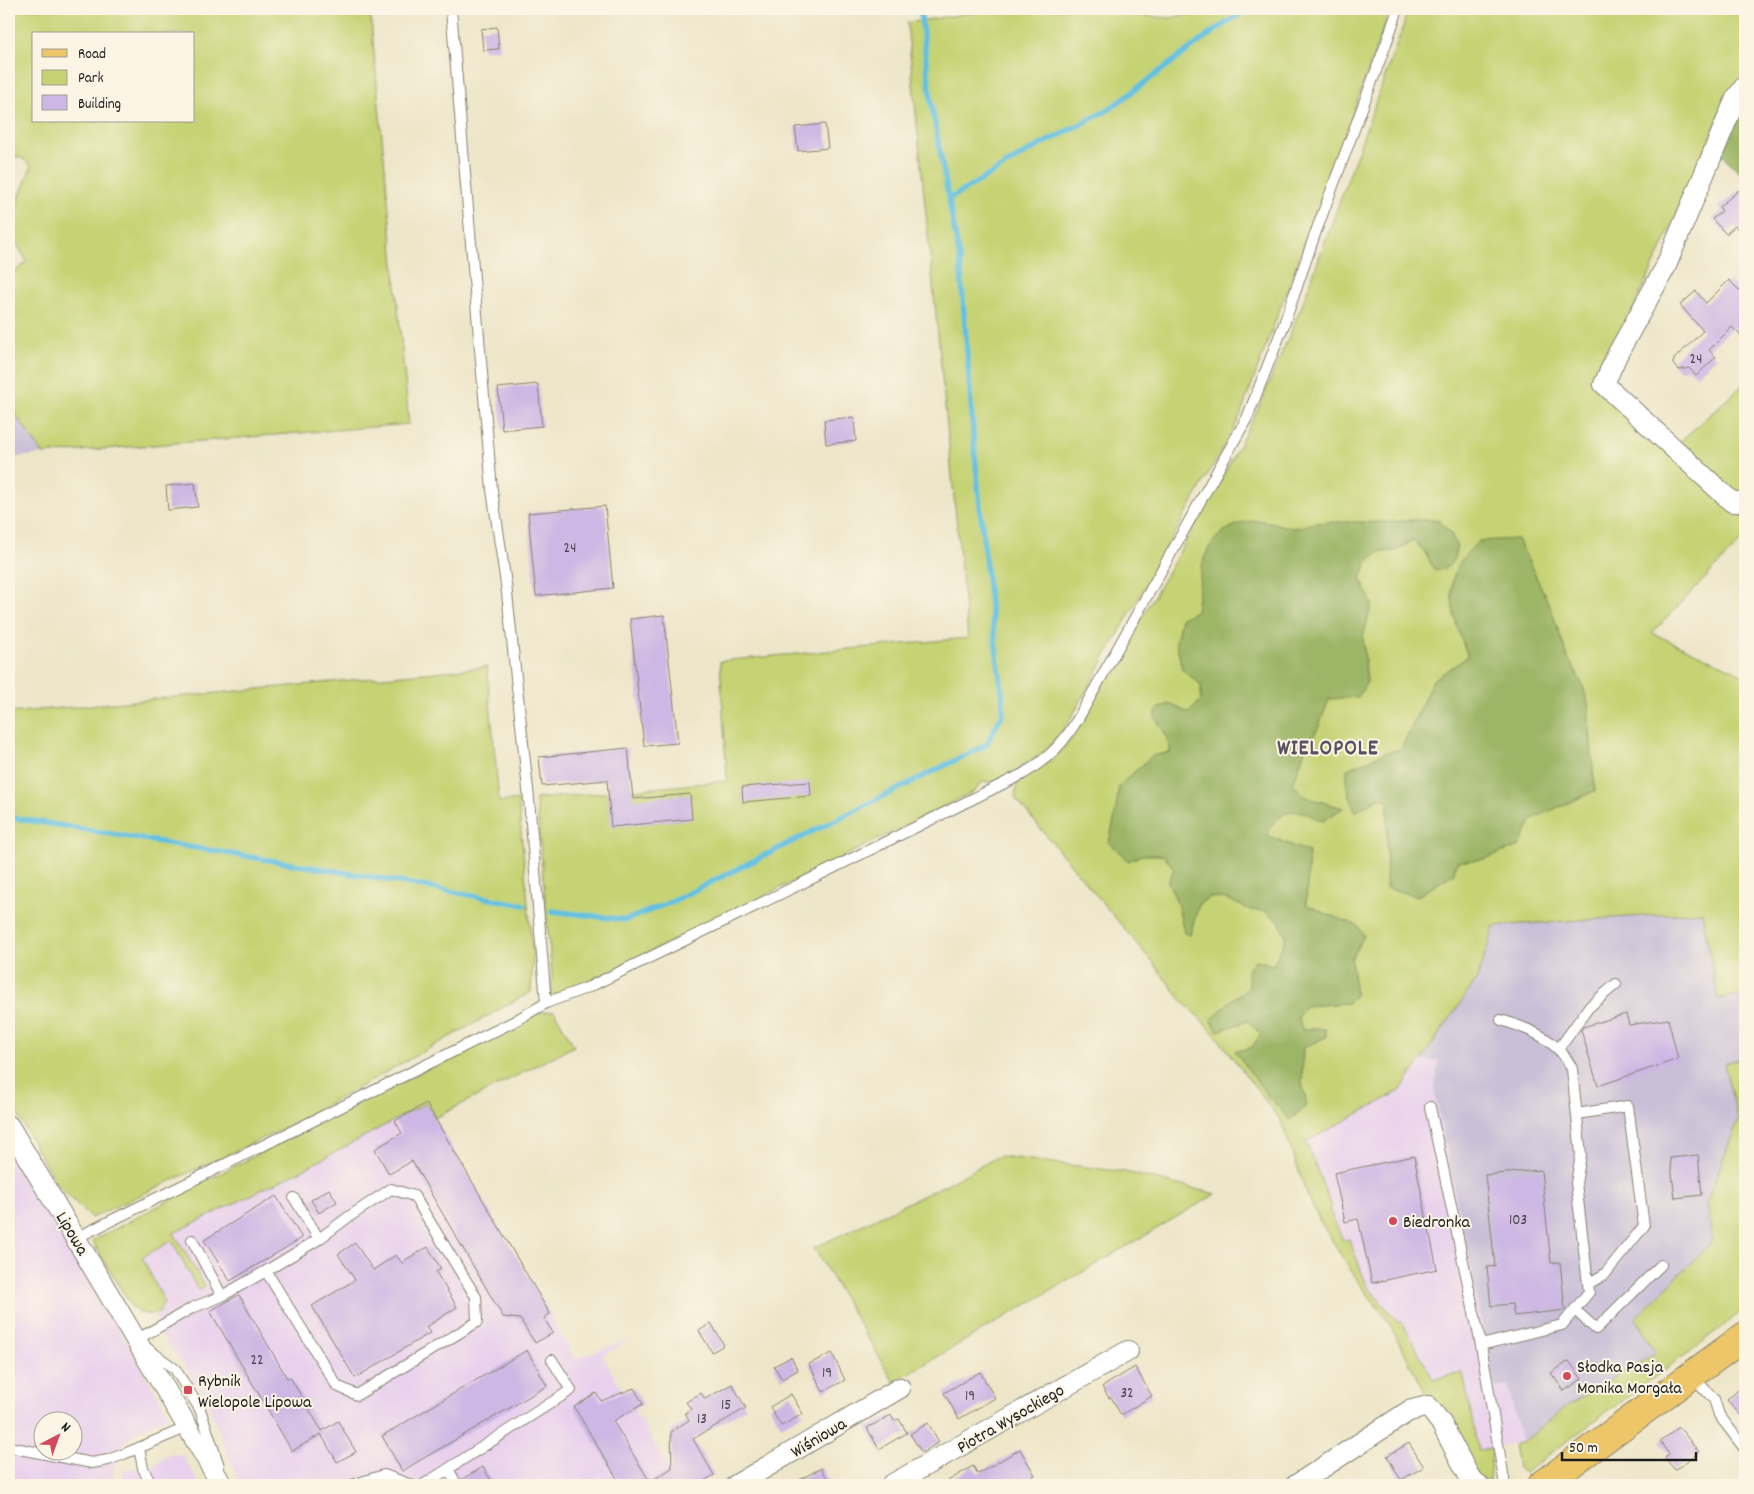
<svg xmlns="http://www.w3.org/2000/svg" width="1754" height="1494" font-family="Dekko,sans-serif">
	<style>
		.built { fill: #e9d1ed; fill-rule: evenodd }
		.industrial { fill: #c9bfd7 }
		.green { fill: #c6d374; stroke: #717848; fill-rule: evenodd }
		.forest { fill: #9cb566; stroke: #5c6841 }
		.lines { fill: none; stroke-linecap: round; stroke-linejoin: round }
		.stream { stroke: #61c0e0; stroke-width: 5.5 }
		.building { fill: #cdb7e4 }
		.service-casing { stroke: #848172; stroke-width: 12 }
		.minor-casing { stroke: #848172; stroke-width: 22 }
		.primary-casing { stroke: #848172; stroke-width: 30 }
		.service { stroke: #fff; stroke-width: 10 }
		.minor { stroke: #fff; stroke-width: 20 }
		.primary { stroke: #ecc669; stroke-width: 28 }
		.poi-dot { fill: #d1495b; stroke: #fcf5e5; stroke-width: 2 }
		.labels { text-anchor: middle; stroke-width: 4; stroke-linejoin: round; paint-order: stroke }
		.number-label { font-size: 15px; fill: #48434e }
		.poi-label { font-size: 18px; fill: #1c1c1c; stroke: #fcf5e5; text-anchor: start }
		.street-label { font-size: 18px; fill: #1c1c1c; stroke: #fcf5e5 }
		.district-label { font-size: 22px; font-weight: bold; letter-spacing: 1px; fill: #5a5262; stroke: #fcf5e5 }
	</style>
	<rect width="100%" height="100%" fill="#fcf5e5"/>
	<filter id="ink" filterUnits="userSpaceOnUse"><feTurbulence type="fractalNoise" baseFrequency=".02" numOctaves="2"/><feDisplacementMap in="SourceGraphic" scale="10" xChannelSelector="R" yChannelSelector="G"/><feConvolveMatrix kernelMatrix="1 2 1 2 8 2 1 2 1" color-interpolation-filters="sRGB"/></filter>
	<filter id="wash" filterUnits="userSpaceOnUse"><feTurbulence type="fractalNoise" baseFrequency=".0096" numOctaves="4" result="noise"/><feDisplacementMap in="SourceGraphic" scale="20" xChannelSelector="R" yChannelSelector="G"/><feGaussianBlur stdDeviation="1.12" result="paint"/><feColorMatrix in="noise" values="0 0 0 0 0 0 0 0 0 0 0 0 0 0 0 0 0 1.4 0 .05"/><feComposite in="paint" operator="in"/></filter>
	<g filter="url(#wash)">
		<rect width="100%" height="100%" fill="#ede6c9"/>
		<path class="built" d="M1420,1061H1439L1434,1089L1495,1388L1508,1386L1522,1443L1478,1450L1463,1373L1433,1379L1402,1322H1398L1367,1286L1349,1239L1344,1240L1328,1209L1332,1207L1306,1142L1400,1091Z
			M426,1103L575,1359L629,1340L602,1356L679,1485H240L208,1404L184,1365L166,1343L154,1314L159,1313L141,1257L172,1241L198,1290L205,1286L174,1233L308,1167Z
			M11,1145L169,1415L132,1435L118,1450L111,1485H9V1148ZM42,1422H72V1452H42Z
			M170,1454L182,1455L200,1485H120L124,1469L151,1468Z"/>
		<path class="industrial" d="M9,405L43,454L9,458Z
			M1702,912L1718,999L1745,994V1056L1724,1065L1738,1120L1707,1201L1712,1242L1636,1318L1655,1353L1566,1407L1522,1443L1508,1386L1495,1388L1434,1089L1439,1061H1420L1477,979L1493,926Z"/>
		<path class="green" d="M9,9H370L409,424L43,454L9,405V276L27,262L9,230V218L15,215L17,203L31,167C25,159 19,155 9,158ZM34,34H194V121H34Z
			M996,9H1099L1120,14L1170,18L1217,9H1390L1352,116L1238,421L1067,725L1044,753L995,782H982L975,791L754,901L598,977L550,997L552,976L536,799L727,781L720,661L968,638L907,23Z
			M1406,9H1745V72L1729,94L1662,248L1631,313L1598,391L1745,510V537L1652,633L1745,675V994L1718,999L1702,912L1494,926L1477,979L1400,1091L1306,1142L1332,1207L1329,1209L1343,1240L1349,1239L1367,1286L1398,1322H1402L1433,1379L1463,1373L1478,1450L1492,1448L1489,1482L1476,1476L1428,1398L1388,1321L1359,1283L1321,1223L1308,1197L1281,1121L1213,1032L1182,1001L1158,969L1015,798L1017,783L1057,756L1072,738L1220,482L1257,411L1301,308L1404,24Z
			M1745,383V492L1730,490L1676,445Z
			M487,667L499,802L518,800L533,956L531,992L283,1129L91,1218L55,1182L9,1099V713Z
			M554,1011L574,1046L435,1118L426,1103L308,1167L174,1233L205,1286L198,1290L172,1241L142,1257L164,1301L159,1313C148,1316 141,1314 132,1307L92,1241L217,1175L538,1013Z
			M1745,1056V1308L1720,1329L1524,1473L1518,1468L1514,1444L1522,1443L1566,1407L1655,1353L1636,1318L1712,1242L1707,1201L1738,1120L1724,1064Z
			M999,1156L1125,1172L1216,1194L894,1382L814,1248L955,1180Z"/>
		<path class="forest" d="M1745,95V177L1723,156L1716,158Z
			M1411,520H1439L1451,534L1457,547C1453,562 1452,568 1435,571L1424,551L1413,540L1397,551L1378,552L1366,564L1361,579L1372,604L1363,637L1367,682L1358,697L1329,699L1319,726L1305,750L1293,784L1305,797L1343,808L1323,821C1306,814 1293,804 1278,819C1272,824 1270,828 1268,836L1309,852L1306,904L1329,915L1357,925L1364,936L1351,959L1356,994L1348,1003L1305,1006L1298,1017L1302,1029H1326V1037L1303,1048L1302,1083L1307,1105L1290,1120L1266,1094L1235,1051L1251,1048L1261,1034L1248,1021L1218,1031L1211,1020L1230,1001L1249,987L1248,970L1255,960L1273,965L1286,937L1279,921L1264,911L1250,910L1227,899L1210,897L1199,904L1190,935L1184,933L1177,902L1168,882L1174,869L1163,855H1142L1128,861L1109,842L1115,816L1119,786L1152,756L1171,752L1166,735L1155,717L1157,709L1169,704L1189,713L1201,700V685L1182,669L1176,642L1181,618L1196,611C1200,591 1198,566 1209,548C1219,530 1241,520 1260,521C1272,521 1283,527 1294,528C1301,528 1309,523 1316,523C1348,520 1379,525 1411,520Z
			M1518,539L1550,606L1568,658L1582,683L1588,703L1595,791L1532,819L1520,846L1484,859L1457,862L1453,874L1418,896L1386,888L1388,802L1381,797L1355,812L1347,785V769L1385,753L1401,749L1433,680L1466,658L1467,654C1456,626 1442,588 1461,561C1466,553 1473,547 1479,541Z"/>
		<g class="lines">
			<path class="stream" d="M949,199L1029,151L1108,110L1214,31L1248,9
				M9,817L383,879L524,905
				M552,911L626,920L671,902L986,745L1003,713L1002,691L989,597L974,445L960,261L932,108L920,9"/>
		</g>
		<g id="blocks">
			<path class="building" d="M497,27L499,49L483,50L481,29Z
				M825,124L828,148L798,151L795,127Z
				M1739,190L1745,197V237L1735,226L1726,234L1712,219L1722,211L1719,207Z
				M1729,280L1745,296V340L1732,327L1709,350L1716,357L1696,376L1689,368L1680,370L1676,368L1673,364L1674,359L1703,331L1680,305L1696,291L1706,303Z
				M538,384L542,426L502,430L498,388Z
				M854,417L856,441L826,444L824,420Z
				M195,483L198,507L168,510L166,486Z
				M605,506L613,588L536,596L528,513Z
				M664,615L678,743L644,746L630,619Z
				M628,748L633,799L690,794L692,819L611,827L607,780L542,786L539,757Z
				M810,782L811,796L743,802L742,787Z
				M1626,1014L1629,1025L1668,1019L1678,1059L1598,1086L1581,1030L1583,1027Z
				M426,1103L550,1314L544,1318L553,1333L535,1343L520,1319L503,1317L412,1161L389,1174L375,1149L402,1133L395,1121Z
				M1698,1155L1702,1195L1675,1198L1670,1158Z
				M1414,1156L1437,1269L1372,1283L1358,1219L1345,1222L1334,1173Z
				M1541,1170L1551,1263L1560,1262L1565,1310L1514,1316L1512,1304L1491,1306L1487,1267L1495,1266L1485,1175Z
				M329,1189L337,1202L319,1213L311,1200Z
				M276,1196L302,1238L230,1281L204,1240Z
				M355,1243L373,1270L396,1255L403,1264L405,1260L428,1247L441,1269L436,1272L457,1307L426,1327L430,1333L355,1378L312,1306L355,1280L338,1254Z
				M239,1295L287,1378L290,1377L322,1431L338,1421L356,1452L337,1462L321,1434L292,1451L210,1311Z
				M711,1323L724,1345L712,1352L699,1331Z
				M527,1350L547,1386L402,1471L382,1436Z
				M832,1353L845,1380L823,1392L809,1364Z
				M791,1357L798,1370L782,1379L774,1366Z
				M1569,1361L1582,1379L1564,1391L1551,1373Z
				M1135,1367L1152,1396L1121,1415L1111,1397L1109,1398L1102,1387Z
				M980,1372L995,1398L959,1419L944,1393Z
				M732,1384L746,1408L693,1439L714,1475L697,1485H621L574,1407L596,1393L601,1401L634,1388L643,1404L613,1421L650,1482L672,1468L671,1432L689,1420L685,1413L691,1409L686,1402L701,1393L705,1399Z
				M1745,1384V1420L1727,1400Z
				M791,1394L803,1414L781,1426L770,1407Z
				M891,1415L894,1421L899,1419L907,1433L879,1449L867,1428Z
				M928,1423L939,1442L922,1453L910,1434Z
				M1679,1427L1699,1452L1675,1470L1665,1458L1669,1454L1660,1442Z
				M1409,1443L1424,1467L1401,1480L1387,1456Z
				M1020,1449L1035,1475L1017,1485H941L973,1466L978,1474Z
				M483,1467L494,1485H464L462,1479Z
				M821,1468L831,1485H790Z"/>
		</g>
	</g>
	<g filter="url(#ink)">
		<use href="#blocks" fill-opacity="0" stroke="#848172" stroke-width="1"/>
		<g class="lines">
			<defs>
				<path id="service" d="M546,1003L589,987L825,872L1023,774C1049,758 1064,743 1079,717L1247,418L1283,327L1315,234L1386,44L1398,9
					M1559,1049L1588,1008L1616,984
					M1430,1107L1481,1345L1505,1485
					M1577,1114L1628,1106L1644,1226L1605,1274L1588,1284
					M294,1198L319,1239
					M76,1238L513,1022L546,1003L529,799L506,584L492,490L451,9
					M192,1240L222,1296
					M1575,1310L1596,1329L1661,1265
					M1481,1345L1562,1325L1589,1292L1576,1183L1581,1155L1572,1069C1559,1040 1530,1029 1501,1020
					M1693,1377L1714,1399L1719,1415L1745,1449
					M9,1447L92,1463L108,1460L124,1454L188,1427
					M139,1448L143,1468L151,1485
					M219,1466L200,1409L175,1369L136,1340L192,1308L222,1296L266,1271L319,1239L347,1218L391,1189L414,1196L476,1297L477,1322L357,1395L337,1386L266,1271
					M448,1469L457,1485
					M352,1485L384,1475L411,1485
					M423,1485L571,1390L552,1360"/>
				<path id="minor" d="M1745,86L1736,98L1665,268L1618,353L1604,384L1732,502H1745
					M9,1126L222,1485
					M736,1485L900,1388
					M891,1485L1128,1351
					M1296,1485L1409,1411L1428,1406L1441,1423L1469,1476L1478,1485"/>
				<path id="primary" d="M1542,1485L1745,1336"/>
			</defs>
			<use href="#service" class="service-casing"/>
			<use href="#minor" class="minor-casing"/>
			<use href="#primary" class="primary-casing"/>
			<use href="#service" class="service"/>
			<use href="#minor" class="minor"/>
			<use href="#primary" class="primary"/>
		</g>
	</g>
	<g class="poi-dot">
		<circle cx="1393" cy="1221" r="5"/>
		<circle cx="1567" cy="1376" r="5"/>
		<rect x="183" y="1385" width="10" height="10" rx="2.5"/>
	</g>
	<g class="labels">
		<g class="number-label">
			<text x="1696" y="363">24</text>
			<text x="570" y="552">24</text>
			<text x="1518" y="1224">103</text>
			<text x="257" y="1364">22</text>
			<text x="827" y="1377">19</text>
			<text x="1127" y="1397">32</text>
			<text x="970" y="1400">19</text>
			<text x="726" y="1409">15</text>
			<text x="702" y="1423">13</text>
		</g>
		<g class="poi-label">
			<text x="1403" y="1227">Biedronka</text>
			<text x="1577" y="1372">Słodka Pasja<tspan x="1577" dy="21">Monika Morgała</tspan></text>
			<text x="198" y="1386">Rybnik<tspan x="198" dy="21">Wielopole Lipowa</tspan></text>
		</g>
		<g class="street-label">
			<text transform="translate(73 1233) rotate(59)" y="6">Lipowa</text>
			<text transform="translate(1010 1418) rotate(-30)" y="6">Piotra Wysockiego</text>
			<text transform="translate(818 1437) rotate(-31)" y="6">Wiśniowa</text>
		</g>
		<g class="district-label">
			<text x="1328" y="754">WIELOPOLE</text>
		</g>
	</g>
	<rect width="1754" height="1494" fill="none" stroke="#fcf5e5" stroke-width="30"/>
	<rect x="32" y="32" width="162" height="90" fill="#fcf5e5" stroke="#a29e95"/>
	<rect x="42" y="49" width="25" height="8" fill="#ecc669" stroke="#a29e95"/>
	<text x="78" y="58" font-size="15" fill="#1c1c1c">Road</text>
	<rect x="42" y="70" width="25" height="15" fill="#c6d374" stroke="#a29e95"/>
	<text x="78" y="82" font-size="15" fill="#1c1c1c">Park</text>
	<rect x="42" y="95" width="25" height="15" fill="#cdb7e4" stroke="#a29e95"/>
	<text x="78" y="108" font-size="15" fill="#1c1c1c">Building</text>
	<g transform="translate(58 1436) rotate(41)"><circle r="24" fill="#fcf5e5" stroke="#a29e95"/>
	<path d="M0-4L9 19L0 12L-9 19Z" fill="#d1495b"/>
	<text y="-8" font-size="14" font-weight="bold" text-anchor="middle" fill="#1c1c1c">N</text>
	</g>
	<path d="M1562 1452v8h134v-8" fill="none" stroke="#1c1c1c" stroke-width="2.5"/>
	<text x="1569" y="1452" font-size="15" fill="#1c1c1c" stroke="#fcf5e5" stroke-width="4" paint-order="stroke">50 m</text>
</svg>
